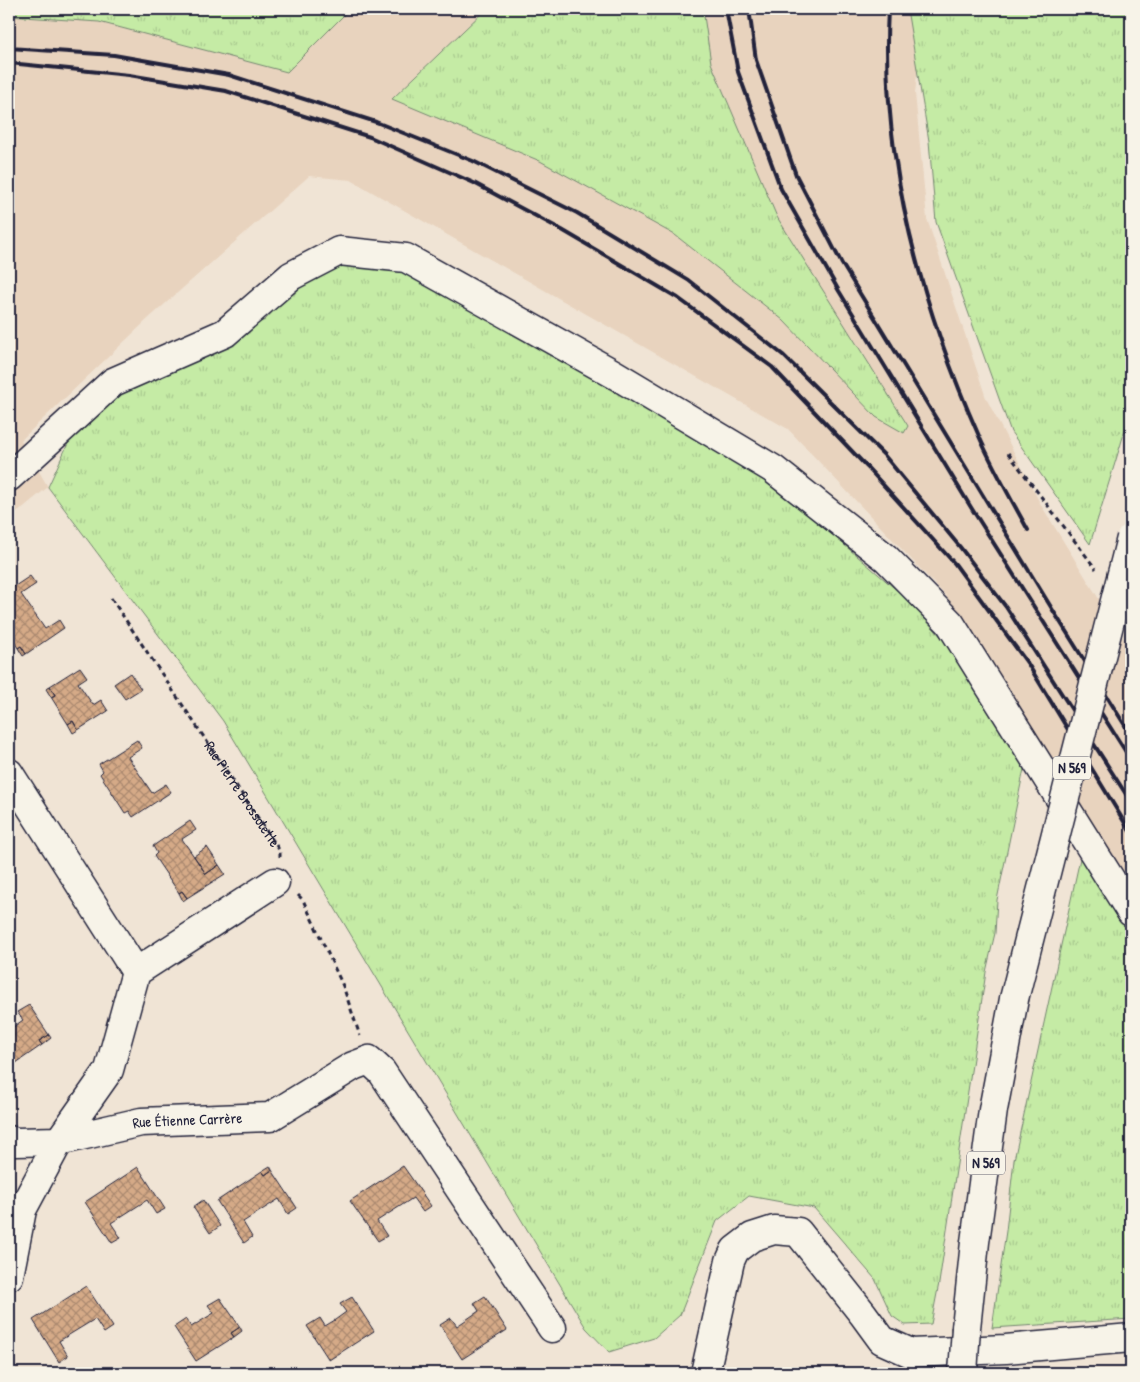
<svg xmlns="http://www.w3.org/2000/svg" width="1140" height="1382" font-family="'Patrick Hand',sans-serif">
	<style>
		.built { fill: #e8d3be }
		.grass { fill: url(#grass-tufts); stroke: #748670 }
		.building { fill: url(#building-cross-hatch); stroke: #22223b }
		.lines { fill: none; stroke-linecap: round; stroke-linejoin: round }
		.minor-casing { stroke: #22223b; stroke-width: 31 }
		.major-casing { stroke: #22223b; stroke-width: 31 }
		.path { stroke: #22223b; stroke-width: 3; stroke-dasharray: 5 4; stroke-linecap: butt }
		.minor { stroke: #f7f3e8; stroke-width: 28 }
		.major { stroke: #f7f3e8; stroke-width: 28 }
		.rail { stroke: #22223b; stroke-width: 4 }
		.major-bridge-casing { stroke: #22223b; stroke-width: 31; stroke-linecap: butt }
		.major-bridge { stroke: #f7f3e8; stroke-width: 28 }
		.labels { text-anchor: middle; stroke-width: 5; stroke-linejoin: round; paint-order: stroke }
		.shield { fill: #f7f3e8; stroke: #62616f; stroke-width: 1 }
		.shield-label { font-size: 14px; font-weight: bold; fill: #22223b }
		.street-label { font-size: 15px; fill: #22223b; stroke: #f7f3e8 }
	</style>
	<defs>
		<pattern id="grass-tufts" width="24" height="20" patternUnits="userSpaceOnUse" patternTransform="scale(1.25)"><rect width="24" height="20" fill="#c5eba5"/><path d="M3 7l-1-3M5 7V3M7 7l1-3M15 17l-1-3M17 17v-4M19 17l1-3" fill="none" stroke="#a9c98f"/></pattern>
		<pattern id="building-cross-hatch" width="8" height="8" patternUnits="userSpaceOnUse" patternTransform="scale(1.25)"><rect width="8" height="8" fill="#d5aa87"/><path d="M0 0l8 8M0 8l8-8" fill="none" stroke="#ac8a70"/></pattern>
	</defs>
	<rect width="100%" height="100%" fill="#f0e4d5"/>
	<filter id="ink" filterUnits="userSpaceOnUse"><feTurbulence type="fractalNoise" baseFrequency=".02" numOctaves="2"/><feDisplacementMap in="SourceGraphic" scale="10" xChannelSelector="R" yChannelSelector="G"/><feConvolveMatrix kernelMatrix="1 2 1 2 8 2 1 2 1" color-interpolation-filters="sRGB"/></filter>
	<g filter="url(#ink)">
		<path class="built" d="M9,9H924L915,93L927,219L986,398L1041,505L1131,651V917L947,597L788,429L351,180L309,176L148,319L21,440L48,487L9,519Z"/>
		<path class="grass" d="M9,9H350L287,72L99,22L9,16Z
			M486,9H703L711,63L777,217L908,426L904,433L876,417L783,320L675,235L540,161L392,99Z
			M907,9H1131V411L1090,544L1011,432L936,222L929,141Z
			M402,262L674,413L806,512L907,599L963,661L1025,764L997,900L995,933L986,972L939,1283L931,1324L905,1325L892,1316L875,1279L814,1208L749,1196L717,1221L680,1315L654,1338L609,1352L586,1328L223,721L48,487L77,424L135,384L218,341L265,320L298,283L326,264Z
			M1081,854L1090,863L1131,934V1319L992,1328L1006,1231L1014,1160Z"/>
		<path class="building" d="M30,576L36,584L21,594L45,629L59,620L64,628L26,654L21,646L18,648L9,634V590Z
			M21,646L26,654L23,656L18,648Z
			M80,667L87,677L78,683L93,705L101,700L108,711L78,730L73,721L68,724L51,697L55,695L50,686Z
			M130,673L141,689L125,699L114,684Z
			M50,686L55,695L51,697L46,689Z
			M73,721L78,730L73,733L68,724Z
			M137,740L142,748L128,757L152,793L166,784L171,792L133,817L129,811L125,813L100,774L103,771L99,764Z
			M190,821L196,830L182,839L206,874L219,865L225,874L187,898L182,891L179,893L154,856L157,853L153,846Z
			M207,847L219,865L206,874L194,856Z
			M182,891L187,898L183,901L179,893Z
			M29,1005L49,1035L39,1041L42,1045L16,1063L13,1059L9,1061V1030L23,1020L17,1012Z
			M49,1035L51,1038L42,1045L39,1041Z
			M270,1166L272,1170L265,1175L262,1171Z
			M403,1166L431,1206L423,1212L413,1198L377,1221L387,1236L378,1241L350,1201Z
			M138,1167L165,1209L156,1214L147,1200L111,1223L121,1238L112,1243L85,1202Z
			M272,1170L297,1208L288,1214L279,1199L243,1222L252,1237L244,1243L217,1201L262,1171L265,1175Z
			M203,1200L220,1226L210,1233L193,1207Z
			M86,1286L113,1327L104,1333L95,1319L59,1341L68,1356L59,1362L33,1320Z
			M485,1296L507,1330L462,1359L440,1325L451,1318L457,1326L479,1311L474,1303Z
			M352,1297L374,1331L329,1360L307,1326L320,1318L325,1326L335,1320L346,1312L340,1304Z
			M220,1298L240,1327L231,1333L234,1337L196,1361L174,1327L186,1319L191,1327L214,1313L208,1305Z
			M240,1327L242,1331L234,1337L231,1333Z"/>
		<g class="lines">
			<defs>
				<g id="minor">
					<path d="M9,477L113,382L225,333L291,276L339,251L406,258L614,374L773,469L886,558L950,623L1131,912"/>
					<path d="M9,773L136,972"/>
					<path id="s2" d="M9,1140L16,1142L59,1141L141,1122L270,1117L353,1066L369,1060L382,1072L552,1328"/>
					<path d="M9,1276L22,1210L59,1141L109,1070L136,972L275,882"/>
					<path d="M705,1373L730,1261L735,1250L752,1237L774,1230L798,1232L863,1314L882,1340L911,1353L1006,1349L1131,1338"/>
				</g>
				<path id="major" d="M966,1328L975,1242L993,1110L1014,999"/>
			</defs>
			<use href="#minor" class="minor-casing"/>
			<use href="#major" class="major-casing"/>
			<g class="path">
				<path d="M1008,453L1096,569"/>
				<path id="s1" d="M111,598L280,851V857"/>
				<path d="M298,895L303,900L343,986L360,1036"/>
			</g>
			<use href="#minor" class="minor"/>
			<use href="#major" class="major"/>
			<path class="rail" d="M726,9L738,72L781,189L839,291L972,509L1131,760
				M749,9L756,60L796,175L842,264L1054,612L1131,735
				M888,9C880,156 920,303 979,436C993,468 1011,499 1028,530
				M9,48L114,55L229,75L376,122L473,161L577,213L688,280L783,355L884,455L960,547L1006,607L1131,802
				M9,63L129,75L226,91L370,137L474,183L562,230L678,298L772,367L867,467L955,564L1028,664L1131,833"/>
			<defs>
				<path id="major-bridge" d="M1014,999L1131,538
					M963,1373L966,1328"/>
			</defs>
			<use href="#major-bridge" class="major-bridge-casing"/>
			<use href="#major-bridge" class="major-bridge"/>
		</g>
	</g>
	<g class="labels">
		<g class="shield">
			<rect x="1053" y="756.5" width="38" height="23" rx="4"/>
			<rect x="967" y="1151.5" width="38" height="23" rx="4"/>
		</g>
		<g class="shield-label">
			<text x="1072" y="773">N 569</text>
			<text x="986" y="1168">N 569</text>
		</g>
		<g class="street-label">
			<text dy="5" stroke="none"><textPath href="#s1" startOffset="236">Rue Pierre Brossolette</textPath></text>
			<text dy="5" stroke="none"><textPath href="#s2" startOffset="181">Rue Étienne Carrère</textPath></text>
		</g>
	</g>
	<rect width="1140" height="1382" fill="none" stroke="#f7f3e8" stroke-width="30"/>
	<rect x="15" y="15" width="1110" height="1352" fill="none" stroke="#22223b" stroke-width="2" filter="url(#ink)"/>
</svg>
